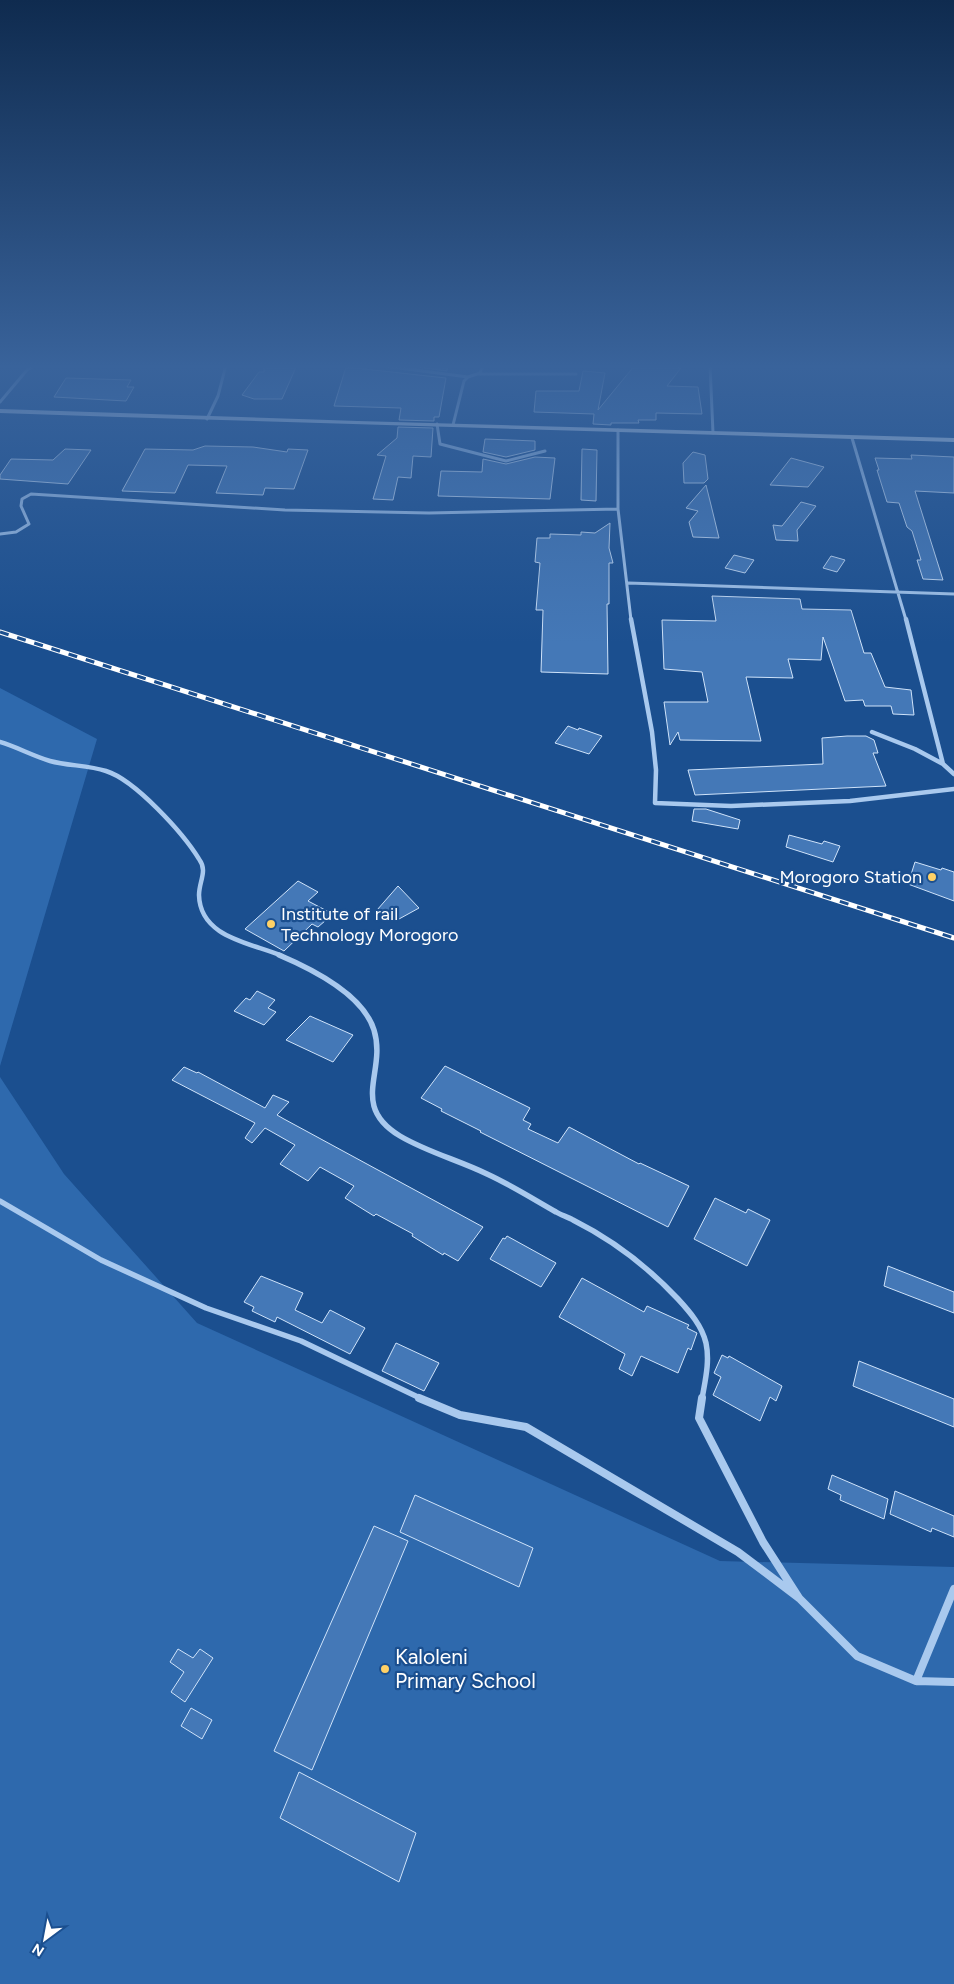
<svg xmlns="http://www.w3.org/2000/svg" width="954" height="1984" font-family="Figtree,sans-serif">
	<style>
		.green { fill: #2e69ad }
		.building { fill: #4478b7; stroke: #cfe3fa }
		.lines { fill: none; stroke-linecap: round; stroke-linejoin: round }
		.minor-far3 { stroke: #a9c9ee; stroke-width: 3 }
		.minor-far2 { stroke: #a9c9ee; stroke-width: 4.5 }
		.minor-far1 { stroke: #a9c9ee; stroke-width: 5.5 }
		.minor { stroke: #a9c9ee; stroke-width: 8 }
		.secondary { fill: #d6e6fa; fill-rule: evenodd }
		.rail-casing { stroke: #fff; stroke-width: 5 }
		.rail { stroke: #1b4f8f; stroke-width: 3; stroke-dasharray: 9; stroke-linecap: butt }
		.poi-dot { fill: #ffd166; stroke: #1b4f8f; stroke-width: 2 }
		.labels { text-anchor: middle; stroke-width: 4.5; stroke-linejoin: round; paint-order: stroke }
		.poi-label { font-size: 18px; fill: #fff; stroke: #1b4f8f; text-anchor: end }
		.near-poi-label { font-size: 21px; fill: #fff; stroke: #1b4f8f; text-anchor: start }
	</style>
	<rect width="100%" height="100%" fill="#1b4f8f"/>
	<path class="green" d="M0,688L97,739L0,1066Z
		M0,1077L64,1174L197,1323L720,1561L954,1567V1984H0Z"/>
	<path class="building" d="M297,365L282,399H254L242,395L259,372H264V366Z
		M404,365H448L447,371Z
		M635,365H667L681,368L667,386L698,387L702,414L656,413V420H638L639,423H611V425L593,424L594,414L534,412L536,391H579L583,371L605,373L598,410Z
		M346,367L446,378L439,417H434V421L399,420L401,408L334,406Z
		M66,378L131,380L127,387H134L126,401L54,397Z
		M398,427L433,428L431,457L413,456L411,478L398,477L393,500L373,499L386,456L377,455L397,438Z
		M485,439L535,441V450L506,457L483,452Z
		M205,446L253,447L287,452L288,449L308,450L294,489L265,488L263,495L216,493L227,466L188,465L175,493L122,491L145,449L193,450Z
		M65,449L91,450L68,484L0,479V475L11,459L53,460Z
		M582,449L597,450L596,501L581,500Z
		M693,452L705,455L708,479L704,483H684L683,463Z
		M911,455L954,457V493L915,491L943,580L923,579L917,560H921L912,531L907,527L899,503L887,502L877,470H879L875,458L912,459Z
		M535,457L555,458L550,499L438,496L441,471L482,472L483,459L506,464Z
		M791,458L824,467L808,487L770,485Z
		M706,485L711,505L719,538L693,537L689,522L698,511L686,508Z
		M801,502L816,506L797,530L798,541L776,540L773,525L782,526Z
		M610,523L609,548L613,563H609V604H607L608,674L541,672L543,610H536L540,563L535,562L537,538H550V534L581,535V532L595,533Z
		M734,555L754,560L745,573L725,568Z
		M831,556L845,560L837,572L823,568Z
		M712,596L800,599L802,609L851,610L864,653H871L885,687L911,690L914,715L893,714L891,706H865L863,700L845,701L823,637L821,660L788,659L793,678L746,677L761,741L680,740L678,732L670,745L664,702H708L702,672L664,669L662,620L716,621Z
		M568,726L578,730L579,728L602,736L589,754L555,743Z
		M847,736H866L874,740L878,753H873L886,786L695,795L688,770L823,764L822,738Z
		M694,809H706L740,820L738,829L692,821Z
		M789,835L822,844L824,841L840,846L833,862L786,847Z
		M915,862L941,870L942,868L954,872V901L908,884Z
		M298,881L318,892L308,901L333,914L318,927L312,924L284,951L245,929Z
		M398,886L419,908L399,919L377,910Z
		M257,991L275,1000L268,1008L276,1012L264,1025L234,1011L246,998L250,1000Z
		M310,1016L353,1035L333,1062L286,1040Z
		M445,1066L530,1108L523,1120L531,1124L528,1129L558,1143L569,1127L639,1164L640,1163L689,1186L668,1227L480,1132L481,1131L441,1111L442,1109L421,1098Z
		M184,1067L197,1073L198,1072L265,1108L273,1095L289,1102L277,1115L284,1119L483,1227L458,1261L444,1253L443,1255L412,1236L413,1234L376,1214L374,1216L345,1198L354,1186L320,1167L308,1181L280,1164L295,1145L265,1128L252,1143L245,1138L255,1123L172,1080Z
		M715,1198L746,1213L748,1209L770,1220L747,1266L694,1239Z
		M507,1236L556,1263L541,1287L490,1259L503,1238L505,1239Z
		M888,1266L954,1292V1313L884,1286Z
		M261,1276L303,1293L295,1310L322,1323L330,1310L365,1328L350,1354L277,1317L275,1322L252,1311L254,1307L244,1302Z
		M582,1278L644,1312L647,1306L689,1325L687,1328L697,1333L691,1350L688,1348L678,1373L641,1356L632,1376L619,1369L625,1354L559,1317Z
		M396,1343L439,1363L424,1391L382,1371Z
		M722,1355L728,1358L729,1356L782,1386L776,1401L770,1397L760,1421L713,1395L721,1377L714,1373Z
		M859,1361L954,1399V1427L853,1386Z
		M832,1475L888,1499L884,1519L840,1500L841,1495L828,1489Z
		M895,1491L954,1516V1537L932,1528L931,1532L890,1514Z
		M415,1495L533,1548L519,1587L400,1532Z
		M374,1526L408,1541L312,1770L274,1751Z
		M178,1649L193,1658L200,1649L213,1658L185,1702L171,1692L184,1672L170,1662Z
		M191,1708L212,1720L202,1739L181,1726Z
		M299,1772L416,1833L399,1882L280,1818Z"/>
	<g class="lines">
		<path class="minor-far3" d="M98,365L225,366
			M377,365L468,377
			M710,365L713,433
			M478,374H576
			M0,402L27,370L36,365
			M207,419L218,396L226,365
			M437,424L440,444L506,461L545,451
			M453,425L464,381L468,377L480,373L483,365
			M618,430V509L631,620
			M852,438L906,620
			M0,534L16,532L29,524L21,506L22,499L31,494L285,510L429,513L618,509
			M628,583L954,594"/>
		<path class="minor-far2" d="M631,619L652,732L656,770L655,803L731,806L850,801L954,789
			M906,619L943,764L954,774
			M872,732L915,749L943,764
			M0,742C17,747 33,756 50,761C68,766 88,765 106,771C135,780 183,833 199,859C208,871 199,881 199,895C200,938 252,943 282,956"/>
		<path class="minor-far1" d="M279,955C312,969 363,994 374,1030C387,1072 349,1105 400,1136C427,1152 458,1160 487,1174C511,1185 533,1199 556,1212C561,1215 568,1217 573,1220C613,1240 648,1267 678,1299C690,1312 702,1326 706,1343C710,1362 705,1381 702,1399
			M0,1201L101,1260L206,1308L301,1341L422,1399"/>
		<path class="minor" d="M419,1398L460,1415L526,1427L738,1552L799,1598L857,1656L916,1681L954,1682
			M702,1398L699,1418L763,1542L799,1598
			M916,1681L954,1589"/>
		<path class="secondary" d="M0,409L358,421L954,438V442L119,417L0,413Z"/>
		<defs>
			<path id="rail" d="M0,632L954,938"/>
		</defs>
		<use href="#rail" class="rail-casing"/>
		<use href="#rail" class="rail"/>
	</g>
	<linearGradient id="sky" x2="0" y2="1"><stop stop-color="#0f2b4f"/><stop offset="0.57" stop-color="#39639b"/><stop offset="1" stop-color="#39639b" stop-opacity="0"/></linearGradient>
	<rect width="954" height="643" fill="url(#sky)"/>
	<g class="poi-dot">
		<circle cx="932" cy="877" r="5"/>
		<circle cx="271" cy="924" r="5"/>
		<circle cx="385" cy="1669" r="5"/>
	</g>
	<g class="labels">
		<g class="poi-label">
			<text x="922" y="883">Morogoro Station</text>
			<text x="281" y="920" text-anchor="start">Institute of rail<tspan x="281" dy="21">Technology Morogoro</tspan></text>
		</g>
		<g class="near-poi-label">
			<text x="395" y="1664">Kaloleni<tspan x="395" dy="24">Primary School</tspan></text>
		</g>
	</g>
	<g transform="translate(45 1939) rotate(212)" stroke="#1b4f8f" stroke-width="4" paint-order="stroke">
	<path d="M0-4L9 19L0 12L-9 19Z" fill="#ffffff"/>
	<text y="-8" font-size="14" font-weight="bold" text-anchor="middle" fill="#ffffff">N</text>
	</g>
</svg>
